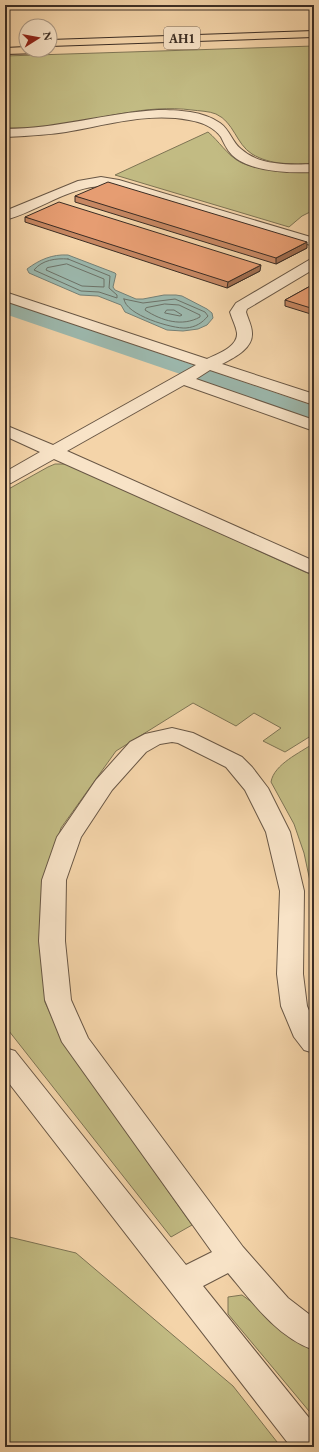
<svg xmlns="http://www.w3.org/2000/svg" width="319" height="1452" font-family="'EB Garamond',serif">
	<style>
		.green { fill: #c2bb83; stroke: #7e7454 }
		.water { fill: #9cb8ad; stroke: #758076 }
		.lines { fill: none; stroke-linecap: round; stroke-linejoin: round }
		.shore { stroke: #6c7268; stroke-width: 1 }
		.canal { fill: #9cb8ad; fill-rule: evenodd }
		.minor-casing { stroke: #695745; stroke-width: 2 }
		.motorway-casing { stroke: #3b2d24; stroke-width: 2 }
		.minor { fill: #f8e3c7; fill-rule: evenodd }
		.motorway { fill: #f4d4a9; fill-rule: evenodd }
		.wall { fill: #c68762; stroke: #3b2d24 }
		.shaded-wall { fill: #a16e50; stroke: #3b2d24 }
		.building { fill: #e69d72; stroke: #3b2d24 }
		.labels { text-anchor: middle; stroke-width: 3; stroke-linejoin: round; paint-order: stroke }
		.shield { fill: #f8e3c7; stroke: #746455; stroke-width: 1 }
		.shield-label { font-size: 13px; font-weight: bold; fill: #3b2d24 }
	</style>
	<rect width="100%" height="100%" fill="#f4d4a9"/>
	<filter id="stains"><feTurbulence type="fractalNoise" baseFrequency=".005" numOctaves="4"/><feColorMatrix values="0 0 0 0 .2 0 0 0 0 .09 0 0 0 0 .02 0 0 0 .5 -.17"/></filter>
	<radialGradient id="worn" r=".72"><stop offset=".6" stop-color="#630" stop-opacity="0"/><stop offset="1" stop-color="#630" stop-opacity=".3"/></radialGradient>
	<path class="green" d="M314,46V163C294,165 270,165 252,154C236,144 234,122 216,114C209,111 199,111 192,110C146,104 101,119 57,126C40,128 22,128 5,128V56Z
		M208,132C219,141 227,155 240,162C255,170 296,173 314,172V210L302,216L289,227L115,175Z
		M55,464H65L73,466L314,576V734L285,752L263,741L281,728L254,713L236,726L193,703L116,751L61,828L44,880L41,940L45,1002L64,1044L192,1225L171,1237L5,1026V491L48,467Z
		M314,743V900L304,853L294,824L271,782C274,764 300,753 314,743Z
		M5,1236L76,1253L233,1386L281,1447H5Z
		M242,1295C267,1312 288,1336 314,1352V1417L228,1314V1297Z"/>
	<path class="water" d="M68,255L115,273L116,274L113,287L115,290L136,299H143L164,295H176L182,296L207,309L212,313L213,318L207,325L198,329L183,331L167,330L125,312L121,305L98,296L80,295L29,273L27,269C39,260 52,254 68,255Z"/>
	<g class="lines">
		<path class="shore" d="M68,259L110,276L109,288L117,295V298L99,292L81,291L34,270C42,260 56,258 68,259Z
			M67,264L104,279V287L82,286L46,270L47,268Z
			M124,299L143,303L175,299L205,312L208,316C202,323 196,327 186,328C173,329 125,315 124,299Z
			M165,304L179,305L200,315V317C182,327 162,321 145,310L146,308Z
			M167,310H174L182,315L180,316L165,313Z"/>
		<path class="canal" d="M5,301L314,406V420L5,314Z"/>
		<defs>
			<path id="minor" d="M158,110C178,110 203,111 220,123C230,130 232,142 241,149C259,166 291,165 314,164V172C290,173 250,172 232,155C227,150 224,143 221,137C214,127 201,122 189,120C148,112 107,125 66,132C46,135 25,136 5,137V129C57,129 106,113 158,110Z
				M101,177L119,180L314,238V246L112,187C76,181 40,211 5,220V211L78,181Z
				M314,259V269L247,309L246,312C248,319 252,326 252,333C253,349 233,358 222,364L314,394V405L210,370L196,379L314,420V431L184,385L67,451L314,561V574L307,572L54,459L11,483L5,484V472L40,452L5,436V425L53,445L196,365L5,301V292L207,359C217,354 238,347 237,333C236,326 232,319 230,312L236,303L309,260Z
				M172,728L193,733L242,757L252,767L268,788L290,832L304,891L303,974L307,1006L314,1022V1053L304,1050L294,1037L281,1006L277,974L280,891L266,832L245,790L226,767L178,743L172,742L160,744L146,752L112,790L81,837L66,880L65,941L71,1000L88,1038L243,1247L288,1298L314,1318V1350C277,1337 252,1302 228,1273L203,1286L314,1424V1447H291L5,1078V1048L15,1051L186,1265L212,1252L62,1042L45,1000L39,941L42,880L57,837L96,780L130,742L145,734Z"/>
			<path id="motorway" d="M314,31V37L50,46V40Z
				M26,47V50H48L43,53L5,54V48Z"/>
		</defs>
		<use href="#minor" class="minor-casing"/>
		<use href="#motorway" class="motorway-casing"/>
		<use href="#minor" class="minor"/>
		<use href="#motorway" class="motorway"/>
	</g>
	<path class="wall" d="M75,196L307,248L276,264L75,202Z
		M25,217L260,271L227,288L25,222Z
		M314,284V315L285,306V300Z"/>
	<path class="shaded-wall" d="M307,242V248L276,264V258Z
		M261,265L260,271L227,288L228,282Z"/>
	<path class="building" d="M108,182L307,242L276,258L75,196Z
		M59,202L261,265L228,282L25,217Z
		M314,284V309L285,300Z"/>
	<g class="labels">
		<rect class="shield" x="164" y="27" width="36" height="22" rx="3"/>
		<g class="shield-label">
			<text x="182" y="43">AH1</text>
		</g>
	</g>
	<rect width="319" height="1452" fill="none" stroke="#f4d4a9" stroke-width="20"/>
	<rect x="6" y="6" width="307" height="1440" fill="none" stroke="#3b2d24" stroke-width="2"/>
	<rect x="10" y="10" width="299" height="1432" fill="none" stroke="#3b2d24"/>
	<g transform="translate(38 38) rotate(79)"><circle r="19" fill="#f8e3c7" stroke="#ac9a86"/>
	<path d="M0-3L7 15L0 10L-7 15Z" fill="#8f2418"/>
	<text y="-6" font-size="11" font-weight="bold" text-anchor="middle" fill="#3b2d24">N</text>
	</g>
	<rect width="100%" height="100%" filter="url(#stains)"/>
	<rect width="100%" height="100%" fill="url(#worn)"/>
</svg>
